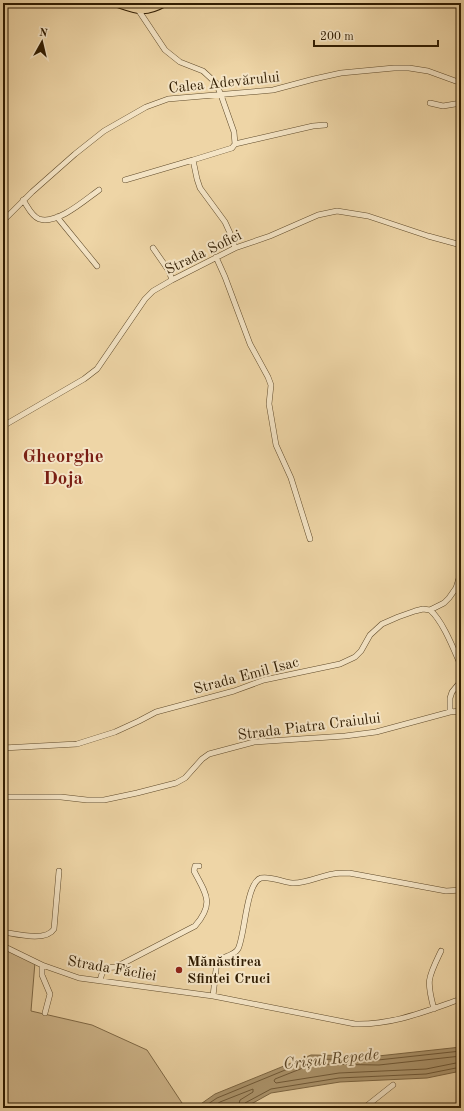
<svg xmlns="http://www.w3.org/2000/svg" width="464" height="1111" font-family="'Old Standard TT',serif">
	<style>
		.green { fill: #ceb58a; stroke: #7e6845 }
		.water { fill: #ad966e; stroke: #7b6542 }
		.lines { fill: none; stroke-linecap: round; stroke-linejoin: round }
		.shore { stroke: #6e5837; stroke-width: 1 }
		.minor-casing { stroke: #5f4a2a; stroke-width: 6 }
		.major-casing { stroke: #2f1b00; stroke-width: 8 }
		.minor { stroke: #f4e4c5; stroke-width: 5 }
		.major { stroke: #eed5a6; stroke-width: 6 }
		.poi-dot { fill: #8f2418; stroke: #f4e4c5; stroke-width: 1.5 }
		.labels { text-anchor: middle; stroke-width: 4; stroke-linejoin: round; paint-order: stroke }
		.street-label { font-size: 15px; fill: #2f1b00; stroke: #f4e4c5 }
		.poi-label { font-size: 15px; font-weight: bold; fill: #2f1b00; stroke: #f4e4c5; text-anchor: start }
		.water-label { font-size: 16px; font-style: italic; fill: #5b4626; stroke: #f4e4c5 }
		.district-label { font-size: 19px; font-weight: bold; fill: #7a1f14; stroke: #f4e4c5 }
	</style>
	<rect width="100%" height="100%" fill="#eed5a6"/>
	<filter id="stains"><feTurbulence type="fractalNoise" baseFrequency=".005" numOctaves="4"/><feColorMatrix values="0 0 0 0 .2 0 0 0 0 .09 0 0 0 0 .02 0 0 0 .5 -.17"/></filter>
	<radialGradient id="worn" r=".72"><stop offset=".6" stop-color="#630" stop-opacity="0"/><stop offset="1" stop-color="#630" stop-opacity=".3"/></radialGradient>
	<path class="green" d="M3,948L35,962L31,1011L92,1025L147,1050L182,1103L178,1108H3Z"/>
	<path class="water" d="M461,1047V1071L427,1078L340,1082L271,1093L244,1108H195L215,1094L311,1055L378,1056Z"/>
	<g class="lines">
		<path class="shore" d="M461,1056L379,1065L313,1064L275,1079L274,1081L276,1083L339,1073L426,1069L461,1062
			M202,1108L217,1098L312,1059L378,1060L461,1051
			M211,1108L220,1102L253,1089V1092L240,1100L238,1108
			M243,1108L245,1103L271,1089L339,1078L426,1074L461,1067"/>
		<defs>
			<path id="minor" d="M139,11L165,50L180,62L203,71L216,83L221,95L234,132L235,144L232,148L193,160L197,179L200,188L225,222L230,233L235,248
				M430,103L443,106L461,103
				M235,144L313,126L325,125
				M125,180L193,160
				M23,200C27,205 31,216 39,219C57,225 85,200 99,190
				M57,217L97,266
				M3,221L32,192L75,154L104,131L146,107L168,99L273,90L314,79L341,73L394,68H409L428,71L461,83
				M153,248L169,271L172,280
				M216,257L225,277L250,344L268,377L271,385L269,404L276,445L291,478L310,539
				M3,426L84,379L97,369L145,299L153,291L172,280L235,248L270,236L318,215L337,211L368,216L428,236L461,245
				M430,610C443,621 454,650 461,666
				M450,712V698L452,692L461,681
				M3,748L77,744L115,732L139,721L156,712L234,691L264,680L340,664L355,657L361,651L370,635L382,624L398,617L415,611L423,609L430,610L444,603L449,598L456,588L461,572
				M3,797H61L87,800H104L137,793L176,783L185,778L202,759L209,754L254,742L345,736L376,732L450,712L461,711
				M3,932C16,934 46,942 54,929L59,871
				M3,946L42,965L79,978L213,996L355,1024C393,1025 426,1011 461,999
				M42,965V975L50,994L45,1013
				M100,981C102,970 105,967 116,967L195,926C215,903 206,894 194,871L195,866H199
				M213,996L217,961C223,956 234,956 238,949C245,936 246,882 261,878C271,876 282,882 292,883C305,884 320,876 333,874C338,873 344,873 349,873L446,891L461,890
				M434,1009C426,980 428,978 441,951
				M364,1108L393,1085"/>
			<path id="major" d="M115,3C136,10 144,15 165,3"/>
		</defs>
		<use href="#minor" class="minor-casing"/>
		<use href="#major" class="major-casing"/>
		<use href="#minor" class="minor"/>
		<use href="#major" class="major"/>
	</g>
	<circle class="poi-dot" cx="179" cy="970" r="4"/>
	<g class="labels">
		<g class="street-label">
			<text transform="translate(224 82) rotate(-6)" y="5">Calea Adevărului</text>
			<text transform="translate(203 252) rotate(-26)" y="5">Strada Sofiei</text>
			<text transform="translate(246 675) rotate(-15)" y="5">Strada Emil Isac</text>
			<text transform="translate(309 726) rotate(-7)" y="5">Strada Piatra Craiului</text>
			<text transform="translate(112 968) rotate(10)" y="5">Strada Făcliei</text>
		</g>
		<g class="poi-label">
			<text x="187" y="966">Mănăstirea<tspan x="187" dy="17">Sfintei Cruci</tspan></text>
		</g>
		<g class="water-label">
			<text transform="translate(331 1058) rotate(-6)" y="6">Crișul Repede</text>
		</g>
		<g class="district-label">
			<text x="63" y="462">Gheorghe<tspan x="63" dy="22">Doja</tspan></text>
		</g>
	</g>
	<rect width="464" height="1111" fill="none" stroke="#eed5a6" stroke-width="16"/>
	<rect x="4" y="4" width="456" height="1103" fill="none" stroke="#2f1b00" stroke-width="2"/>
	<rect x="8" y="8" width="448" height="1095" fill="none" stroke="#2f1b00"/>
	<g transform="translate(42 42) rotate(8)" stroke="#f4e4c5" stroke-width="3" paint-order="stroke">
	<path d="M0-3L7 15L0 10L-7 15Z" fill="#2f1b00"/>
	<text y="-6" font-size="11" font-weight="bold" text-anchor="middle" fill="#2f1b00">N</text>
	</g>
	<path d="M314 40v6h124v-6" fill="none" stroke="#2f1b00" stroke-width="2"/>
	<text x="320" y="40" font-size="12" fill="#2f1b00" stroke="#f4e4c5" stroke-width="3" paint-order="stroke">200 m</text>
	<rect width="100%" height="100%" filter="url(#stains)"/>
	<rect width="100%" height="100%" fill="url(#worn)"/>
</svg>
